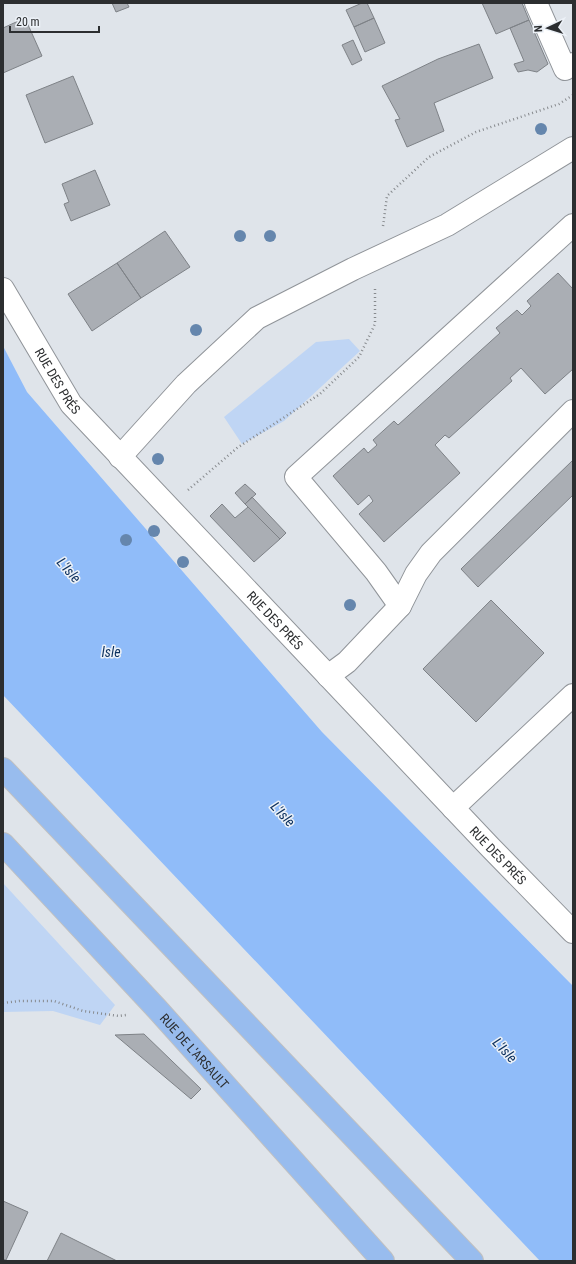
<svg xmlns="http://www.w3.org/2000/svg" width="576" height="1264" font-family="'Roboto Condensed',sans-serif">
	<style>
		.green { fill: #bfd5f4 }
		.water { fill: #90bcf9 }
		.building { fill: #aaaeb4; stroke: #7e8287 }
		.lines { fill: none; stroke-linecap: round; stroke-linejoin: round }
		.minor-casing { stroke: #909499; stroke-width: 24 }
		.major-casing { stroke: #c0c0c1; stroke-width: 24 }
		.path { stroke: #878a8e; stroke-width: 2.5; stroke-dasharray: 1 3; stroke-linecap: butt }
		.minor { stroke: #fff; stroke-width: 22 }
		.major { stroke: #98bcee; stroke-width: 22 }
		.tree { fill: #6586ad }
		.labels { text-anchor: middle; stroke-width: 3; stroke-linejoin: round; paint-order: stroke }
		.street-label { font-size: 13px; fill: #2c2e30; stroke: #ecf1f7 }
		.water-label { font-size: 14px; font-style: italic; fill: #0c305e; stroke: #ecf1f7 }
	</style>
	<rect width="100%" height="100%" fill="#dfe4ea"/>
	<path class="green" d="M349,339L360,351L284,421L242,444L224,417L316,342Z
		M3,883L115,1005L100,1025L53,1011L3,1012Z"/>
	<path class="water" d="M3,346L27,392L322,732L573,986V1261H540L3,695Z"/>
	<path class="building" d="M112,3H127L129,7L116,12Z
		M362,3H367L374,18L354,27L346,10Z
		M482,3H522L529,20L496,34Z
		M25,18L42,56L3,73V28Z
		M374,18L385,43L365,52L354,27Z
		M529,20L548,64L537,72L528,70L518,72L514,64L524,61L510,28Z
		M353,40L362,60L352,65L342,45Z
		M479,44L493,78L434,103L444,131L407,147L395,120L400,119L382,86L438,59Z
		M73,76L93,124L45,143L26,95Z
		M95,170L110,205L71,221L64,204L69,202L62,184Z
		M165,231L190,267L141,298L117,263Z
		M117,263L141,298L92,331L68,294Z
		M558,273L573,289V369L545,394L521,368L510,378L512,381L449,438L445,435L435,445L460,473L384,542L359,514L373,501L369,495L358,505L333,476L364,448L368,453L377,445L373,440L394,421L398,425L500,333L496,328L517,310L522,315L531,306L527,301Z
		M573,460V495L478,587L461,569Z
		M245,484L256,494L245,504L235,493Z
		M252,497L286,533L280,539L245,504Z
		M222,504L235,518L248,507L280,539L254,562L210,516Z
		M491,600L544,653L476,722L423,669Z
		M144,1034L201,1089L191,1099L115,1035Z
		M3,1201L28,1212L6,1260L3,1259Z
		M61,1233L117,1261H47Z"/>
	<g class="lines">
		<defs>
			<g id="minor">
				<path d="M536,3L565,69L573,64"/>
				<path id="s1" d="M3,289L71,404L490,847L573,932"/>
				<path d="M120,457L186,384L257,318L353,269L447,225L573,148"/>
				<path d="M400,606L376,572L296,477L573,225"/>
				<path d="M328,676L347,662L400,606L416,574L431,553L573,411"/>
				<path d="M453,808L573,695"/>
			</g>
			<g id="major">
				<path d="M3,769L472,1261"/>
				<path id="s2" d="M3,844L157,1009L383,1261"/>
			</g>
		</defs>
		<use href="#minor" class="minor-casing"/>
		<use href="#major" class="major-casing"/>
		<path class="path" d="M383,226L387,196L429,157L476,132L559,104L573,95
			M188,490L237,448L320,394L359,357L375,324V288
			M3,1003L19,1001H54L83,1011L119,1016L126,1015"/>
		<use href="#minor" class="minor"/>
		<use href="#major" class="major"/>
	</g>
	<g class="tree">
		<circle cx="541" cy="129" r="6"/>
		<circle cx="240" cy="236" r="6"/>
		<circle cx="270" cy="236" r="6"/>
		<circle cx="196" cy="330" r="6"/>
		<circle cx="158" cy="459" r="6"/>
		<circle cx="154" cy="531" r="6"/>
		<circle cx="126" cy="540" r="6"/>
		<circle cx="183" cy="562" r="6"/>
		<circle cx="350" cy="605" r="6"/>
	</g>
	<g class="labels">
		<g class="street-label">
			<text dy="5" stroke="none"><textPath href="#s1" startOffset="107">RUE DES PRÉS</textPath></text>
			<text dy="5" stroke="none"><textPath href="#s1" startOffset="431">RUE DES PRÉS</textPath></text>
			<text dy="5" stroke="none"><textPath href="#s1" startOffset="755">RUE DES PRÉS</textPath></text>
			<text dy="5" stroke="none"><textPath href="#s2" startOffset="282">RUE DE L'ARSAULT</textPath></text>
		</g>
		<g class="water-label">
			<text transform="translate(69 570) rotate(49)" y="5">L'Isle</text>
			<text x="111" y="657">Isle</text>
			<text transform="translate(283 814) rotate(47)" y="5">L'Isle</text>
			<text transform="translate(505 1050) rotate(47)" y="5">L'Isle</text>
		</g>
	</g>
	<rect width="576" height="1264" fill="none" stroke="#2c2e30" stroke-width="8"/>
	<g transform="translate(548 28) rotate(266)" stroke="#ecf1f7" stroke-width="3" paint-order="stroke">
	<path d="M0-3L7 15L0 10L-7 15Z" fill="#2c2e30"/>
	<text y="-6" font-size="11" font-weight="bold" text-anchor="middle" fill="#2c2e30">N</text>
	</g>
	<path d="M10 26v6h89v-6" fill="none" stroke="#2c2e30" stroke-width="2"/>
	<text x="16" y="26" font-size="12" fill="#2c2e30" stroke="#ecf1f7" stroke-width="3" paint-order="stroke">20 m</text>
</svg>
